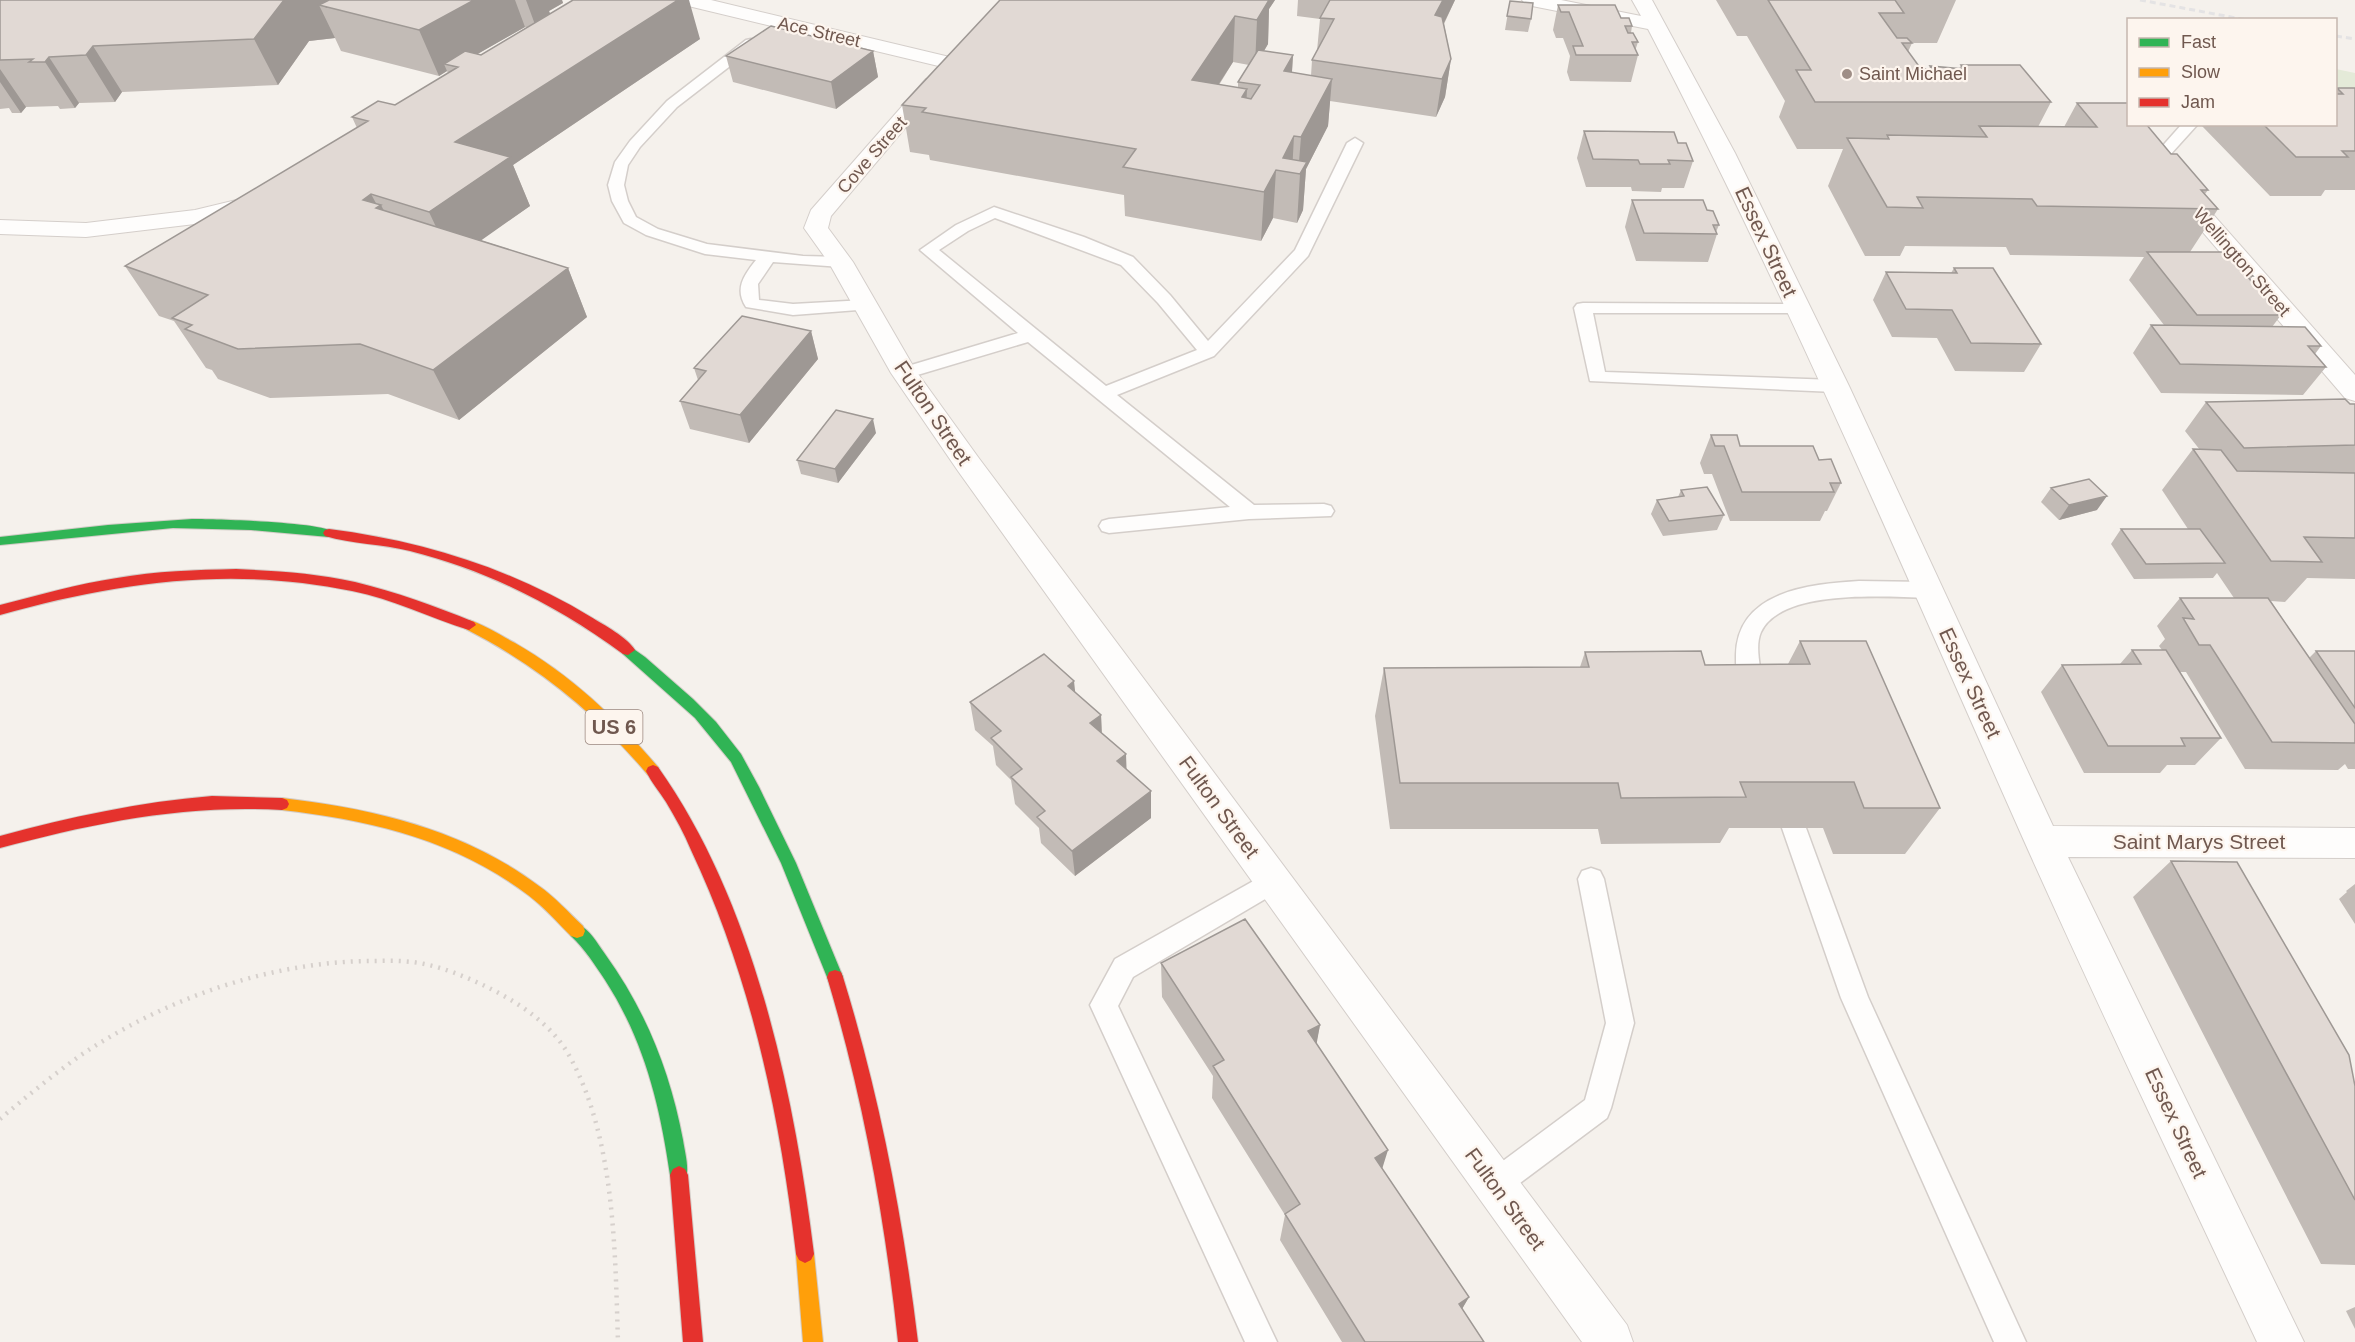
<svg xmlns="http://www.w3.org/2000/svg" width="2355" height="1342" font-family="Helvetica,sans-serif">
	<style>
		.green { fill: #e4ead8 }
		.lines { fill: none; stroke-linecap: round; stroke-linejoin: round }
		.lane-casing { stroke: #d4ceca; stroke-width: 3 }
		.street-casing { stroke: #d4ceca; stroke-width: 2 }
		.fast-casing { stroke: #d3ccc7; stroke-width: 2 }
		.slow-casing { stroke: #d3ccc7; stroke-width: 2 }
		.jam-casing { stroke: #d3ccc7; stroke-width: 2 }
		.path { stroke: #d6d0cc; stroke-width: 4.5; stroke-dasharray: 2 6; stroke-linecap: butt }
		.lane { fill: #fefdfc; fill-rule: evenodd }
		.street { fill: #fefdfc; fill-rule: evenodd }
		.fast { fill: #30b455; fill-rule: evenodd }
		.slow { fill: #ff9f0a; fill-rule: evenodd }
		.jam { fill: #e5322d; fill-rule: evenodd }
		.rail { stroke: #e4e3e4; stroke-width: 3; stroke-dasharray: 6 4; stroke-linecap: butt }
		.wall { fill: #c2bbb6; fill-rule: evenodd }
		.shaded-wall { fill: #9e9894 }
		.building { fill: #e1d9d4; stroke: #9e9894; stroke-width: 1.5 }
		.poi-dot { fill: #9f8e86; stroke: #fdf5ee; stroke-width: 2 }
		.labels { text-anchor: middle; stroke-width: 4.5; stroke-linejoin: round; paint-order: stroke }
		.far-street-label { font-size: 18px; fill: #70584f; stroke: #fdf5ee }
		.far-poi-label { font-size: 18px; fill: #70584f; stroke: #fdf5ee; text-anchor: start }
		.shield { fill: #fdf5ee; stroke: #9a877f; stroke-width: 1.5 }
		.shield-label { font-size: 20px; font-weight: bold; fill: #70584f }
		.street-label { font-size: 21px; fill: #70584f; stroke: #fdf5ee }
	</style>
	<rect width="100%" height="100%" fill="#f5f1ec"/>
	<path class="green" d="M2336,69L2355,73V101L2336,85Z"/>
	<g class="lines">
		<defs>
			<path id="lane" d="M751,39L756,40L758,43L756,46L677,107L640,147L628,165L624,185L628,201L636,217L658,229L707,244L803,256L841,257L849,262L841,267L773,262L758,284L759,300L793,304L865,300L871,301L874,305L871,309L793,315L746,307C734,289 744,275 756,260L705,254L646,235L624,223L612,201L608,185L615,162L630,141L667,101L746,40Z
				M2182,124H2198L2160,166H2150L2147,163L2150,160Z
				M1355,138L1363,143L1308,256L1214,356L1117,395L1254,505L1324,504L1331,506L1334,511L1331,516L1249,519L1109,533L1102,531L1099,526L1102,521L1109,519L1230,507L1028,342L904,379L898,377L895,373L898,369L1018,333L920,250L956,225L994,207L1084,237L1133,257L1170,295L1208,341L1295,250L1347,143ZM995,218L1121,265L1158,303L1197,350L1106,386L939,250L968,231Z
				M1583,303L1803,304L1806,308L1803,312L1797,313H1593L1605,372L1835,380L1842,382L1844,386L1842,390L1835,392L1590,381L1574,308L1577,304Z
				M1859,581L1927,582L1935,585L1938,590L1935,595L1927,598C1887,597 1782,588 1761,632C1752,653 1768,683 1759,700L1751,703L1743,700C1736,687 1736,670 1736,655C1737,591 1810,584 1859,581Z
				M1794,818L1803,821L1806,828L1868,997L2026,1342H1994L1841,998L1782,828L1785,821Z
				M1591,868L1600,871L1604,879L1634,1023L1611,1108L1607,1118L1504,1195L1494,1200L1484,1195L1479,1185L1484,1175L1585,1100L1606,1023L1578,879L1582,871Z
				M1273,870L1282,873L1286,881L1282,889L1133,977L1118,1006L1277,1342H1245L1090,1005L1115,959Z"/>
			<path id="street" d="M677,0H711L958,59L961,63L958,67L951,69L680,4Z
				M1522,0H1561L1641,16L1632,0H1652L1735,153L1849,386L2053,826L2355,828V858L2068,857L2304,1342H2257C2178,1173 2097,1005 2021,834C1901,564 1785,291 1648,29L1532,6L1525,4Z
				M933,77L940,79L943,83L831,216L828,228L853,262L916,371L978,457L1627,1325L1633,1342H1582L958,471L891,373L829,263L804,228L811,210L926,79Z
				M2179,183L2187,185L2355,375V401L2345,398L2171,195L2167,190L2171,185Z
				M261,194L269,196L273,201L269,206L195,224L86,237L0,234V220L86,223L195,210Z"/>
			<path id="fast" d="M192,519C213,519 326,522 335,533L329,537L251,530L173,528L0,545V537L108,525Z
				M628,645L645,657L693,699L716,722L741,754L759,787L796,863L843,977L841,982L835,984L829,982L781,863L731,762L695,718L623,654L621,650L623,646Z
				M577,924C590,929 597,943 605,954C646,1011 670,1071 683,1140C685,1153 690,1170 685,1181L679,1184L673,1181L670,1175C660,1105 644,1040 605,980C595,965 585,949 571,936L569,931L571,926Z"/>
			<path id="slow" d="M469,620C485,625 500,635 515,643C571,675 616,718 658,767L660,771L658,775L653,777L648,775C596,713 537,665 464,628L462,625Z
				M282,798C374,809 463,829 539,886C555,897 568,912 583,926L585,931L583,936L577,938L571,936C557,922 544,907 528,895C455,840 371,820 282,810L277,808L275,804L277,800Z
				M805,1245L811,1248L814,1254L823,1342H803L796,1254L799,1248Z"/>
			<path id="jam" d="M329,529C423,541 510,568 591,617C604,625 627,637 635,650L628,655L623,654C558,606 489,571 410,551C382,544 352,544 325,536L323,533L325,530Z
				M236,569C276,571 316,573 355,582C396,592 435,606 474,622L476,625L469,630C430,618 393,599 352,591C230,566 118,582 0,615V605C39,595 77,584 117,578C156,571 196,570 236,569Z
				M653,765L658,767C754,902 794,1092 814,1254L811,1260L805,1263L799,1260L796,1254C780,1115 751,977 691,850C684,833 675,817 666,802C659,791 651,782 646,771L648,767Z
				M212,796L282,798L287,800L289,804L287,808L282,810C185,804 93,823 0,848V836C70,817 139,802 212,796Z
				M835,970L841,972L843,977C880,1097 903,1218 918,1342H898C885,1218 863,1097 827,977L829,972Z
				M679,1166L685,1169L688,1175L703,1342H683L670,1175L673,1169Z"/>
		</defs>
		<use href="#lane" class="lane-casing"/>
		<use href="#street" class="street-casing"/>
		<use href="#fast" class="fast-casing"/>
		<use href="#slow" class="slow-casing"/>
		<use href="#jam" class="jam-casing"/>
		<path class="path" d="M0,1119C26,1097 53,1075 81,1055C165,999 266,963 367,961C384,961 402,960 419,963C442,967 464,976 485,986C518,1002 552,1024 570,1057C615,1139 615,1251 618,1342"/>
		<use href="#lane" class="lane"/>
		<use href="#street" class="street"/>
		<use href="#fast" class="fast"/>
		<use href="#slow" class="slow"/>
		<use href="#jam" class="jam"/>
		<path class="rail" d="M2140,0L2247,20
			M2336,36L2355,39"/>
	</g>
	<path class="wall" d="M0,0H562L563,3L549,11L550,14L700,39L513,165L530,206L480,240L568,268L587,317L459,420L388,394L270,398L218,379L212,370L206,368L174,321L159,316L125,266L357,128L352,117L395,105L448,73L447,71L439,76L341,51L335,38L309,41L278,85L122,92L115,102L79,103L75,108L60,109L58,106L26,107L21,113H12L9,108L0,109ZM525,27H527L481,55L477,54Z
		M1000,0H1275L1269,9L1268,44L1264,51L1293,55L1292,72L1311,76L1312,60L1317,51L1320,19L1297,16L1298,0H1455L1444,24L1451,59L1445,97L1436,117L1330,101L1328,126L1306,169L1303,210L1297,223L1273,218L1261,241L1125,216L1124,195L930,160L929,155L910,152L902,105ZM1233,62L1249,65L1238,82V88L1219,85Z
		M1716,0H1956L1937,43H1912L1908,52L1921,69H1929L1930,66L1959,69L1961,65L2051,102L2038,127H2064L2077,103L2171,154L2208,190L2205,194L2218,209L2190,252L2238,266L2253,276L2250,280L2257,288L2275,300L2272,305L2281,315L2272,327L2321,346L2315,354L2326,367L2303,395L2161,393L2133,353L2151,325H2164L2129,280L2144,257L2010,255L2006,247L1905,246L1900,256H1865L1828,186L1843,149H1797L1779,117L1785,101L1747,36H1737Z
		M1510,1L1531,19L1528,32L1505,30Z
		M1558,5L1621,18L1632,26L1631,33L1638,42L1635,51L1638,55L1631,82L1570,81L1567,72L1570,56L1563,38H1556L1553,30Z
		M873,51L878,77L836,109L733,82L726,56Z
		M2337,88H2355V190H2325L2321,196H2270L2202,126L2203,124H2336V91Z
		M1584,131L1678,143L1693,161L1684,188H1662L1661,192L1632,191L1631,187H1586L1577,158Z
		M1632,200L1707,210L1719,225L1716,232L1717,234L1708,262L1636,261L1625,227Z
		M1954,268L2041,344L2024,372L1955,371L1937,338L1892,337L1873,300L1886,272L1951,273Z
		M811,331L818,359L749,443L690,429L680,401L698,380L694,368Z
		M2206,402L2355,404V579L2307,578L2285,602L2271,601L2309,658L2316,651H2355V769H2348L2345,764L2338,770L2245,769L2186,672H2180L2221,738L2195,765H2167L2160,773H2084L2041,692L2062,665L2120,664L2132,650H2162L2159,646L2165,639L2157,626L2180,598H2234L2217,573L2213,578L2134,579L2111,544L2121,529H2188L2162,490L2193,449L2200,450L2185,431Z
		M876,433L838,483L801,474L797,460Z
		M1711,435L1740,446L1819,460L1841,483L1827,511H1825L1820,521H1730L1712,474H1704L1700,463Z
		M2051,488L2097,510L2059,520L2041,502Z
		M1681,490L1724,515L1717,530L1663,536L1651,514L1657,500L1678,497Z
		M1800,641L1940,808L1905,854H1833L1823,828H1729L1720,843L1601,844L1598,829H1390L1375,716L1384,668L1580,667L1585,652L1705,665L1788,664Z
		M1075,693L1101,715L1102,733L1126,754V769L1151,791V818L1075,876L1041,843L1039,828L1015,804L1011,780L996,765L993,746L975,730L970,702Z
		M2171,861L2355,1086V1265L2321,1264L2133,897Z
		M2355,884V924L2339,899L2347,892L2346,891Z
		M1161,963L1320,1025L1316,1044L1382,1169L1469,1297L1462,1309L1484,1342H1342L1280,1240L1285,1215L1212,1098L1213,1076L1162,997Z
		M2355,1307V1329L2346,1311Z"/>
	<path class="shaded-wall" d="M284,0H355L326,8L325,6L319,5L335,38L309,41L278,85L254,39Z
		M474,0H515L525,27L455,67L444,64L447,71L439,76L419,30Z
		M526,0H562L563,3L549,11L553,21L537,30Z
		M678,0H689L700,39L513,165L530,206L452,261L429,212L455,142Z
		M1250,0H1275L1269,9L1268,44L1255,66L1257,20Z
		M1443,0H1455L1430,52L1435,15Z
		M1235,16L1233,62L1191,127L1192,80Z
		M93,46L122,92L115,102L86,55Z
		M873,51L878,77L836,109L831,82Z
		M1293,55L1290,102L1284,71Z
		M49,57L79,103L75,108L45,62Z
		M1451,59L1445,97L1436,117L1442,79Z
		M0,69L26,107L21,113L0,82Z
		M1332,79L1328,126L1306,169L1303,210L1297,223L1300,174H1298L1301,137Z
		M1247,89L1245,137L1242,97Z
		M1294,136L1292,173L1283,158Z
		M1276,170L1273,218L1261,241L1264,192Z
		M371,194L378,207L381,205L406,254L363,200Z
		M568,268L587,317L459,420L433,370Z
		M811,331L818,359L749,443L740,415Z
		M873,419L876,433L838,483L835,469Z
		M2107,496L2097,510L2059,520L2069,505Z
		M1074,681L1077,709L1068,686Z
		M1101,715L1102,742L1090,723Z
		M1126,754L1127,781L1117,761Z
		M1151,791V818L1075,876L1072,851Z
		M1320,1025L1314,1058L1308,1031Z
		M1388,1150L1379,1179L1375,1158Z
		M1469,1297L1455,1321L1459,1304Z"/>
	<path class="building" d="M0,0H284L254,39L93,46L86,55L49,57L45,62H29L33,59L0,60Z
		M329,0H474L419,30L319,5Z
		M573,0H678L455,142L510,157L429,212L371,194L363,200L381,205L376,208L568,268L433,370L360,344L238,349L185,329L192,325L172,318L208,295L125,266L368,121L352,117L378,101L395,105L458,67L444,64L465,51L481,55Z
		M1000,0H1269L1257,20L1235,16L1192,80L1247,89L1242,97L1251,99L1260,85L1238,82L1258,50L1293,55L1284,71L1332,79L1301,137L1294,136L1283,158L1307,162L1300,174L1276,170L1264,192L1123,167L1136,149L922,112L926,108L902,105Z
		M1330,0H1443L1435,15L1442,17L1451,59L1442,79L1312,60L1334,19L1320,18Z
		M1768,0H1895L1904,13H1879L1897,38H1907L1912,43H1902L1921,69H1932L1930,66L1964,69L1961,65H2020L2051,102H1815L1796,70H1811Z
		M1510,1L1533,3L1531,19L1507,16Z
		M1558,5H1615L1621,18H1629L1632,26H1625L1628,33H1633L1638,42H1632L1638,55H1576L1573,46H1583L1569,12H1561Z
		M771,26L873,51L831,82L726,56Z
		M2337,88H2355V151H2342L2348,157H2296L2263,124H2336V94H2343Z
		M2077,103H2128V124H2146L2171,154H2177L2208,190H2201L2218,209L2037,206L2032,199L1917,197L1923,208L1887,207L1847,138L1889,139L1887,135L1987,137L1979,126L2097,127Z
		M1584,131L1674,132L1678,143H1686L1693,161L1668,160L1670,164H1640L1638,160L1593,159Z
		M1632,200H1703L1707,210L1713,211L1719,225H1713L1717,234L1644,233Z
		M2147,252H2225L2238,266L2245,267L2253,276H2247L2257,288H2264L2275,300H2267L2281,315H2197Z
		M1954,268H1993L2041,344L1971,343L1952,310L1906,309L1886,272L1957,273Z
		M742,316L811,331L740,415L680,401L706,371L694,368Z
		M2151,325L2305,327L2321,346H2308L2326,367L2180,364Z
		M2345,399L2350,404H2355V445L2244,448L2206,402Z
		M836,410L873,419L835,469L797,460Z
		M1711,435H1737L1740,446H1813L1819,460L1831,459L1841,483H1830L1834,492H1742L1724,446H1715Z
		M2193,449L2221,450L2237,471L2355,473V538L2304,537L2322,562L2271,561Z
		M2089,479L2107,496L2069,505L2051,488Z
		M1707,487L1724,515L1669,521L1657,500L1684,496L1681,490Z
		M2121,529H2200L2225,563L2146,564Z
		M2180,598H2268L2355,724V743L2272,742L2210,645H2199L2183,618L2194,619Z
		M1800,641H1866L1940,808H1864L1854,782H1740L1746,797L1621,798L1618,783H1400L1384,668L1589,667L1585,652L1701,651L1705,665L1810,664Z
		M2132,650H2166L2221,738H2181L2185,746H2108L2062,665L2141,664Z
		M2316,651H2355V708Z
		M1044,654L1074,681L1068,686L1101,715L1090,723L1126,754L1117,761L1151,791L1072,851L1037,817L1045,811L1011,777L1022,769L991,738L1001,731L970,702Z
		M2171,861L2237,862L2349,1055L2355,1086V1200Z
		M1245,919L1320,1025L1308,1031L1388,1150L1375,1158L1469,1297L1459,1304L1484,1342H1365L1285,1214L1300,1204L1213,1066L1224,1060L1161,963Z"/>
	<circle class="poi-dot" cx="1847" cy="74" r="6"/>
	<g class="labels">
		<g class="far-street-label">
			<text transform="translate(819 32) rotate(13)" y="6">Ace Street</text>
			<text transform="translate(872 155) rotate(-49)" y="6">Cove Street</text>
			<text transform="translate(2242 262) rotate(49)" y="6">Wellington Street</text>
		</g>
		<g class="far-poi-label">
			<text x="1859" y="80">Saint Michael</text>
		</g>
		<rect class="shield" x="585.5" y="710" width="57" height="34" rx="4.5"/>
		<g class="shield-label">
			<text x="614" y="734">US 6</text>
		</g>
		<g class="street-label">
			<text transform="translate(1766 242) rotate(65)" y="7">Essex Street</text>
			<text transform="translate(933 413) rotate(56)" y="7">Fulton Street</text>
			<text transform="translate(1970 683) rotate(65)" y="7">Essex Street</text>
			<text transform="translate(1219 807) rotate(54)" y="7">Fulton Street</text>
			<text x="2199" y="849">Saint Marys Street</text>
			<text transform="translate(2176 1123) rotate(65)" y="7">Essex Street</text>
			<text transform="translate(1505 1199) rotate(54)" y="7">Fulton Street</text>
		</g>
	</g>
	<rect x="2127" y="18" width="210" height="108" fill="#fdf5ee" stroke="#c5b6ae" stroke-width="1.5"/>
	<rect x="2139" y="38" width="30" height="9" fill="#30b455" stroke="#c5b6ae" stroke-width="1.5"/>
	<text x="2181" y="48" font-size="18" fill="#70584f">Fast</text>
	<rect x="2139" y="68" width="30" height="9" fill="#ff9f0a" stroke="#c5b6ae" stroke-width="1.5"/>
	<text x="2181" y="78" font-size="18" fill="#70584f">Slow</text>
	<rect x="2139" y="98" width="30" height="9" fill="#e5322d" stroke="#c5b6ae" stroke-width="1.5"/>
	<text x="2181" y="108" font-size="18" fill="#70584f">Jam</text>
</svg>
